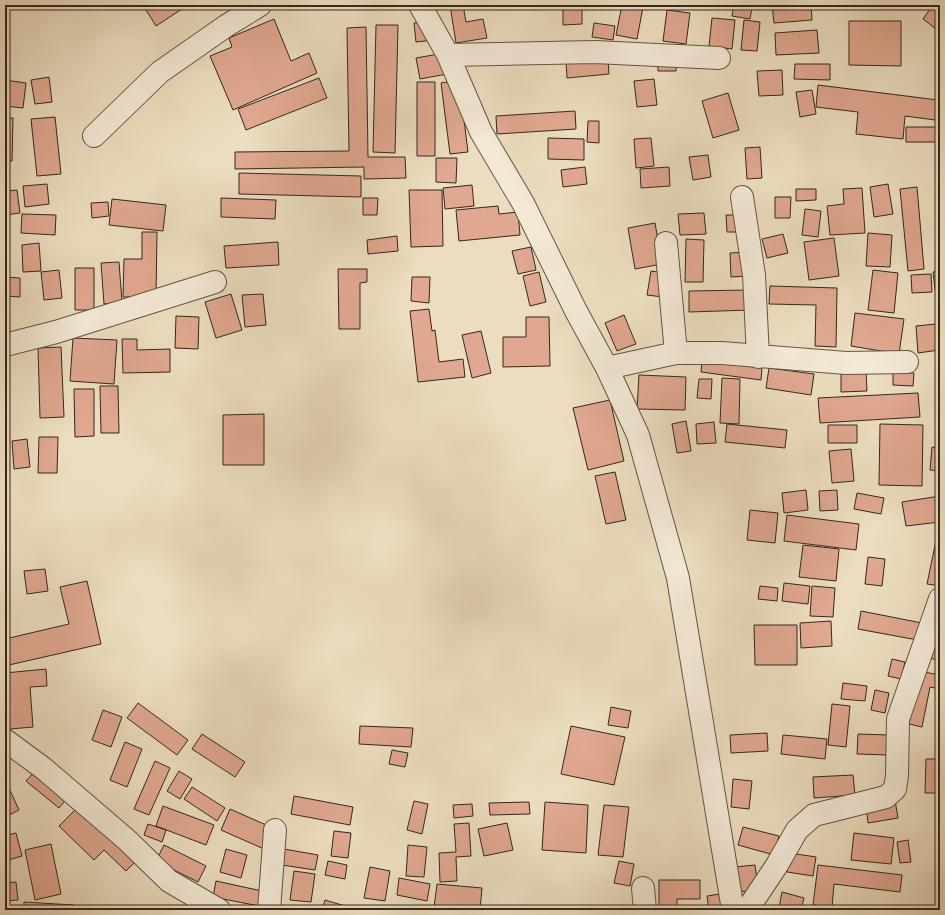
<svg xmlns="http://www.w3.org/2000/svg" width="945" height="915" font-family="'IM FELL English',serif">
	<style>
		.building { fill: #e0a890; stroke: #34271e }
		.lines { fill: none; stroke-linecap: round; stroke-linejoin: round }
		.minor-casing { stroke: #625446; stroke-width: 24 }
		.minor { stroke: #f3e9d6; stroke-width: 22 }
	</style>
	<rect width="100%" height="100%" fill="#ecddc0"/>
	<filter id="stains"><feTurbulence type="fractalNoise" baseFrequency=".005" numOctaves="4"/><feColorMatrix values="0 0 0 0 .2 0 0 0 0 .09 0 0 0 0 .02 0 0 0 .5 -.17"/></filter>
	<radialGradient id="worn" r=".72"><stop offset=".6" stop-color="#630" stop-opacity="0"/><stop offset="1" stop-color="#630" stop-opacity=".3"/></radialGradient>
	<path class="building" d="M155,5H188L156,26L146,10Z
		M450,5H463L466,22L483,19L487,38L456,43Z
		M622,5H633L643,7L637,39L616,35Z
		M734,5L752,7L750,19L732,16Z
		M772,5H811L812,20L774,23Z
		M933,5H940V32L923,19Z
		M582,8V24L563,25V9Z
		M667,10L690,13L686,44L663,41Z
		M712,18L735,20L732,49L709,46Z
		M274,19L291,61L309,53L317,73L233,110L210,56L232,47L229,38Z
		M744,20L760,22L757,51L741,50Z
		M431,21L434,40L416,42L414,23Z
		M849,21H901V66L849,65Z
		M594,23L615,26L613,40L592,37Z
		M376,25H398L395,153L373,152Z
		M366,27L368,157H405L406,178L364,179V167L235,169V152L349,151L347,28Z
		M817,30L819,53L776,55L775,33Z
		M444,53L447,74L420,79L416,58Z
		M658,57H677L676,71H658Z
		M608,59L609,74L567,78L566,62Z
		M795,64H830V80L794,79Z
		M782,70L783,95L759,96L757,71Z
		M49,77L52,102L35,104L31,80Z
		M319,78L327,98L246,130L238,109Z
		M654,79L657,105L637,107L634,81Z
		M5,80L26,83L23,108L5,106Z
		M459,80L468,152L450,154L441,83Z
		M417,82H435V156H417Z
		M818,85L938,100L935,120L905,116L903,139L856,134L858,112L816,107Z
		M812,90L816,114L800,117L796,92Z
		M728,93L739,130L713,138L702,101Z
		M575,111L576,129L497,134L496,116Z
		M55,117L61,174L37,176L31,119Z
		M5,118H13L12,161H5Z
		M588,121H599V143L587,142Z
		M906,127H940V142H906Z
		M548,138L584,139V160L548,159Z
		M651,138L654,166L636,168L634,139Z
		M760,147L762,178L747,179L745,148Z
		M708,155L711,177L693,180L689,157Z
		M436,158H457L456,183L436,182Z
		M585,167L587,184L563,187L561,170Z
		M669,167L670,186L641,188L640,169Z
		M239,173L361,176V197L239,194Z
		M47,184L49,204L25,207L23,186Z
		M888,184L893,214L874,217L870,187Z
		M472,185L474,206L445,209L443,188Z
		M917,187L924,269L908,271L900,189Z
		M862,188L865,233L830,235L827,206L844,204L843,189Z
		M796,189H816V200L796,201Z
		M17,190L20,213L5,215V191Z
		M409,190H442L443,246L411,247Z
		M775,197H791L790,218H775Z
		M221,198L276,200L275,219L221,217Z
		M363,198H378L377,215H363Z
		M112,199L166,205L163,231L109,225Z
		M108,202L109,216L92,218L91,203Z
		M498,206L499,214L518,212L520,235L459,241L456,210Z
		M805,209L821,211L818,237L802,235Z
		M704,213L706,234L680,235L678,214Z
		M22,214L56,215L55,235L21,233Z
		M726,215H740V232H727Z
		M655,223L662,264L635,269L628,228Z
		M142,232H157L156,297H123L124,259H142Z
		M868,233L892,235L890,267L866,266Z
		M783,234L788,253L767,258L762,239Z
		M397,236L398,251L368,254L367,240Z
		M834,238L839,276L809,280L804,242Z
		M686,239L704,240L703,282H685Z
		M278,242L279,265L226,268L224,246Z
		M39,243L41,271L23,272L22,245Z
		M531,247L536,270L518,274L512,251Z
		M746,252L747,276L731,277L730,253Z
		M119,262L122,302L104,304L101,263Z
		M75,268H94V310H75Z
		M338,269H367V282L360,283V329H339Z
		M59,270L62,298L44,300L41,272Z
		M873,270L898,273L894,313L868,310Z
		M651,271L666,273L663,297L647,295Z
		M940,271V290H935L933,272Z
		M539,272L546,302L530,306L523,276Z
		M931,274L932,292L912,293L911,275Z
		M5,277L20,278V297L5,296Z
		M412,277H430L429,303L411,301Z
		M770,286L837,288L836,347L815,346L816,305L769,304Z
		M751,290V310L689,312V291Z
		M231,294L242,330L216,338L205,302Z
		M263,294L266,325L245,327L242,295Z
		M429,309L432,331L435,330L439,362L463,359L465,377L418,382L410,311Z
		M855,313L904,319L899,354L851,346Z
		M624,315L636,344L617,351L605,323Z
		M176,316L199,317L198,349L175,348Z
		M526,317H549L550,366L503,367V337H526Z
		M936,324L939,350L918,353L916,326Z
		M481,331L491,373L472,378L462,335Z
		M73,338L117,340L114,384L70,381Z
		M122,339H137V350L170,349V372L123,373Z
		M61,347L64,417L40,418L38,348Z
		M702,361L762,368L761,380L701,372Z
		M769,368L814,374L811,395L766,388Z
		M866,371L867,391L841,392V372Z
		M893,373H914L913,386L893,385Z
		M639,375L686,377L685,410L637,409Z
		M722,378L740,379L739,424L720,423Z
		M699,379H712L711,399L697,398Z
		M100,386H118L119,433H101Z
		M74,389H94V436L75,437Z
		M918,393L920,417L820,423L818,398Z
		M610,400L624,461L588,470L573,408Z
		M264,414V465H223V415Z
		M686,421L691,451L677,453L672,424Z
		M714,422L716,443L697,444L696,424Z
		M727,424L787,430L785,448L725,442Z
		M880,424L923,425L922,486L879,485Z
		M828,425H857V443H828Z
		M39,437H58L57,473H38Z
		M27,439L30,467L14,469L12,441Z
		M932,447L940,448V471L930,470Z
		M851,449L854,481L832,483L829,451Z
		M615,472L626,520L606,524L595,476Z
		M806,490L808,510L784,513L782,493Z
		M837,490L838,510L820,511L819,491Z
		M857,493L884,498L881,514L854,509Z
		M940,496V522L906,526L902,502Z
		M750,510L778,513L775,543L747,540Z
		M787,515L859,524L856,550L784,541Z
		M937,536L940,537V586L927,584Z
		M803,545L839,549L836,581L799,577Z
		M868,557L885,559L882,586L865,584Z
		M45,569L48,591L27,594L24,571Z
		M87,581L101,644L9,665L5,649V639L69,624L60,587Z
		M784,583L810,586L808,604L782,601Z
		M760,586L778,588L777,601L758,599Z
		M812,586L835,588L833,617L810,616Z
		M861,611L927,624L923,641L858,629Z
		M831,621L832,646L801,648L800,623Z
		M754,625H797V665H755Z
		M940,633V662L931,658Z
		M892,659L905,662L901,679L888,676Z
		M46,669L47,686L30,687L33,727L10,729L5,673Z
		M919,671L940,675V689L930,687L922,727L909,724Z
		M843,683L867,686L865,701L841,699Z
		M875,690L889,693L885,713L871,710Z
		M138,703L188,740L177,755L127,718Z
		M832,704L850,706L846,747L828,745Z
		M611,707L631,711L628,728L608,725Z
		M103,710L122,717L111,747L92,740Z
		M360,726L413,728L411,747L359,744Z
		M571,726L625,737L614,785L561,774Z
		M767,733L768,751L731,753L730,735Z
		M202,734L245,762L235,777L192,749Z
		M858,734L889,735L888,755L857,754Z
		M783,735L827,739L825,759L781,754Z
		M125,742L142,749L127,787L110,780Z
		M392,750L408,753L405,767L389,764Z
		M926,759H940V793H925Z
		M155,761L170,768L149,815L134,809Z
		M37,769L69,796L59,808L26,781Z
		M179,771L192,779L180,799L167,791Z
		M853,775L855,795L814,798L813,777Z
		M733,779L752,781L749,809L731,807Z
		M8,786L19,810L5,817V788Z
		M192,787L225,808L217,821L184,799Z
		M294,796L353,807L350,825L291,814Z
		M895,800L898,818L868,823L866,804Z
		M414,801L428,804L422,834L407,830Z
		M529,802L530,814L490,815L489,803Z
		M545,802L588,805L586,853L542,850Z
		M472,804L473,816L454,818L453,805Z
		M604,805L629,807L623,857L598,855Z
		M79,806L136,861L126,871L104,850L94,860L59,826Z
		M163,806L214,825L206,845L156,826Z
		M230,809L273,828L264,849L221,830Z
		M469,823L471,856L456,857L457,881L440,882L439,853L456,852L454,824Z
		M507,823L513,850L484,856L478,829Z
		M148,824L166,830L162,842L144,835Z
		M743,827L779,836L774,855L738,845Z
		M334,831L351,833L348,858L331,856Z
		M16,833L22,856L5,861V836Z
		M854,833L894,838L891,864L851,860Z
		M908,840L911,862L900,863L897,842Z
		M51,844L61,894L35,900L25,850Z
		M164,845L206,866L198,882L156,861Z
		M408,845L427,847L424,877L406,876Z
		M226,849L247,855L241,878L220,872Z
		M284,849L318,855L315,870L282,865Z
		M790,853L816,857L813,876L787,872Z
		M328,861L347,865L345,879L325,875Z
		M619,861L634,864L630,886L614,883Z
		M755,865L758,890L738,892L735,867Z
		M818,865L902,875L900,892L834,884L832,907L813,905Z
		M370,867L390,871L385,901L364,898Z
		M294,871L315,874L311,902L290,900Z
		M399,878L430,884L427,901L397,895Z
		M659,880H700V899H677V910H659Z
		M216,881L262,891L259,906L213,897Z
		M16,882L18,900L5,901V883Z
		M437,884L482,888L480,910H456L434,908Z
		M936,888H940V910H935Z
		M782,892L804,898L801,910H788L779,908Z
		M720,894L723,910H709L707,896Z
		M325,900L345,906L344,910H322Z
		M24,902L74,905V910H24Z
		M103,905L119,910H101Z
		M366,907L378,910H365Z
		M854,907L884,910H853Z"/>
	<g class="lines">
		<defs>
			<path id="minor" d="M420,5L448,55L481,132L523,203L576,311L607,368L638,435L678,578L733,910
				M448,55L595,52L719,58
				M94,136L160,72L226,26L260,5
				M742,197L754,275L758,357
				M666,243L676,353
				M5,345L56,332L215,282
				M607,368L676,353H722L846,363L907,362
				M5,740L43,768L127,840L169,881L219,910
				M643,888L645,910
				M269,910L275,830
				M747,910L777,865L797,830L814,815L886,797L895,789L897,776L898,719L940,599"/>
		</defs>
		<use href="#minor" class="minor-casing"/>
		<use href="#minor" class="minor"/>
	</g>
	<rect width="945" height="915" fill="none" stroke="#ecddc0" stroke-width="20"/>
	<rect x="6" y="6" width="933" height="903" fill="none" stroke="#34271e" stroke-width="2"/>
	<rect x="10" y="10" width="925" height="895" fill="none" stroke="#34271e"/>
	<rect width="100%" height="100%" filter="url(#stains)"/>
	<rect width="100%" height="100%" fill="url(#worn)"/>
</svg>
